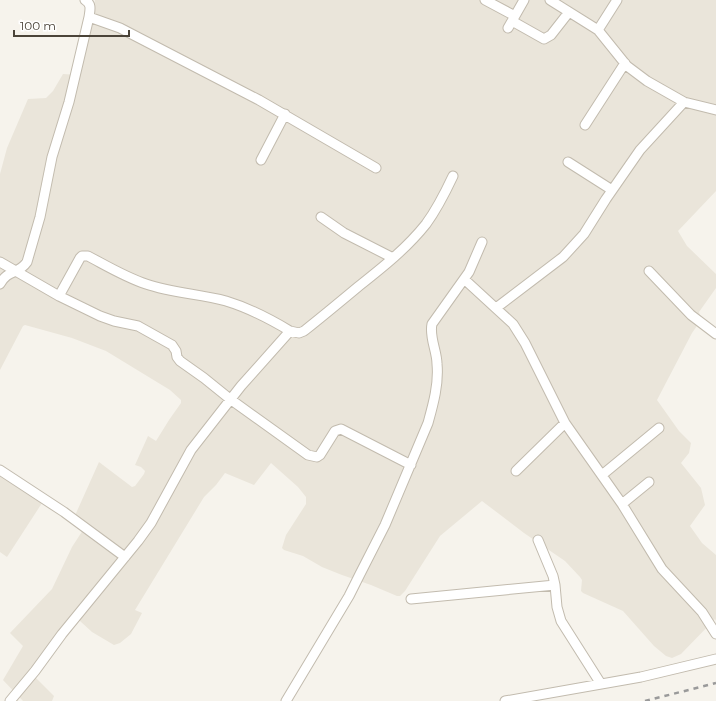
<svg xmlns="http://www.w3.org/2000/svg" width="716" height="701" font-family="Montserrat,sans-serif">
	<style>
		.residential { fill: #eae5da }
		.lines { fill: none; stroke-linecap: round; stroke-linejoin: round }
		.minor-casing { stroke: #c2bbae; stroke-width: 11 }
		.minor { stroke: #fff; stroke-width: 9 }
		.rail { stroke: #9a9a9a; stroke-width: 2.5; stroke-dasharray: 5 5; stroke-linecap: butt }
	</style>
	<rect width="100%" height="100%" fill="#f6f3ec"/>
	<path class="residential" d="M95,0H716V191L678,231L687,246L716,274V288L699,312L701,320L692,333L657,400L679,431L691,443L689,453L681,463L701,488L705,505L690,526L702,543L716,555V621L715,619L681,654L672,658L666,656L654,646L623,611L583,593L581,591L582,580L580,577L565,561L524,533L482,501L440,536L405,591L400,596H397L371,585L342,575L322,567L303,556L284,550L282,548L286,535L306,504V497L298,487L271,463L254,485L225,473L216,485L204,497L135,610L142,613L131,634L120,643L114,645L92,632L80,621L74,620L35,677L54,696L52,701H23L3,680L23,646L10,633L52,589L72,547L83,530L73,520L99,462L132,487L135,486L144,474L145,471L141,467L135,465L148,436L156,441L169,420L181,403V400L170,390L106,351L72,338L25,325L23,326L0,370V174L7,148L28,99L46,98L53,91L63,74L78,75Z
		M0,469L42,503L7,557L0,552Z"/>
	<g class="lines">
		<defs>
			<path id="minor" d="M485,0L515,16
				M550,0L598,30L627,66L647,81L684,102L716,110
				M89,17L120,28L259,100L376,168
				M512,21L544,39L551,35L569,12
				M508,28L524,0
				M598,30L617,0
				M585,125L625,63
				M261,160L285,114
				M568,162L612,190
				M321,217L344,233L393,258
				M0,262L59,296L100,316L114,321L138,326L172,345L176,351L177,357L180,361L204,378L230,399L308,455L317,457L320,455L335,431L341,429L411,465
				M649,271L691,315L716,334
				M464,279L513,324L525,343L565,423L622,504L662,569L702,612L716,634
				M0,284C8,269 18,275 27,262L40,217L52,157L69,102L89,17C90,10 92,4 85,0
				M59,296L80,258L82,256H88C107,266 125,277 146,284C172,293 200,294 226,301C249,308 270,319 290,331
				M496,308L563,257L574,245L584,234L606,199L640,150L684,102
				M0,470L64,512L125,557
				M516,471L565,423
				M602,475L659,428
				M622,504L649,482
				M538,540L553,576L555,585L557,607L561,621L601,684
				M411,599L555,585
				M10,701L35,671L62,634L138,541L151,523L191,450L241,386L290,331L299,333L304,331C323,316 341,301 359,286C383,267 407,248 426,224C437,209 445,193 453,176
				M286,701L349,596L360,574L385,525L428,423C433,405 439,384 437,364C437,351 429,337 432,324L469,272L482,242
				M505,701L641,677L716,659"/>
		</defs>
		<use href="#minor" class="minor-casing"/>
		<use href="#minor" class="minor"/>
		<path class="rail" d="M645,701L716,683"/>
	</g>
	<path d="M14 30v6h115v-6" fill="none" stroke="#4b4439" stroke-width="2"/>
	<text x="20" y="30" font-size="12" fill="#4b4439" stroke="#ffffff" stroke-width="3" paint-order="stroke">100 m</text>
</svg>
